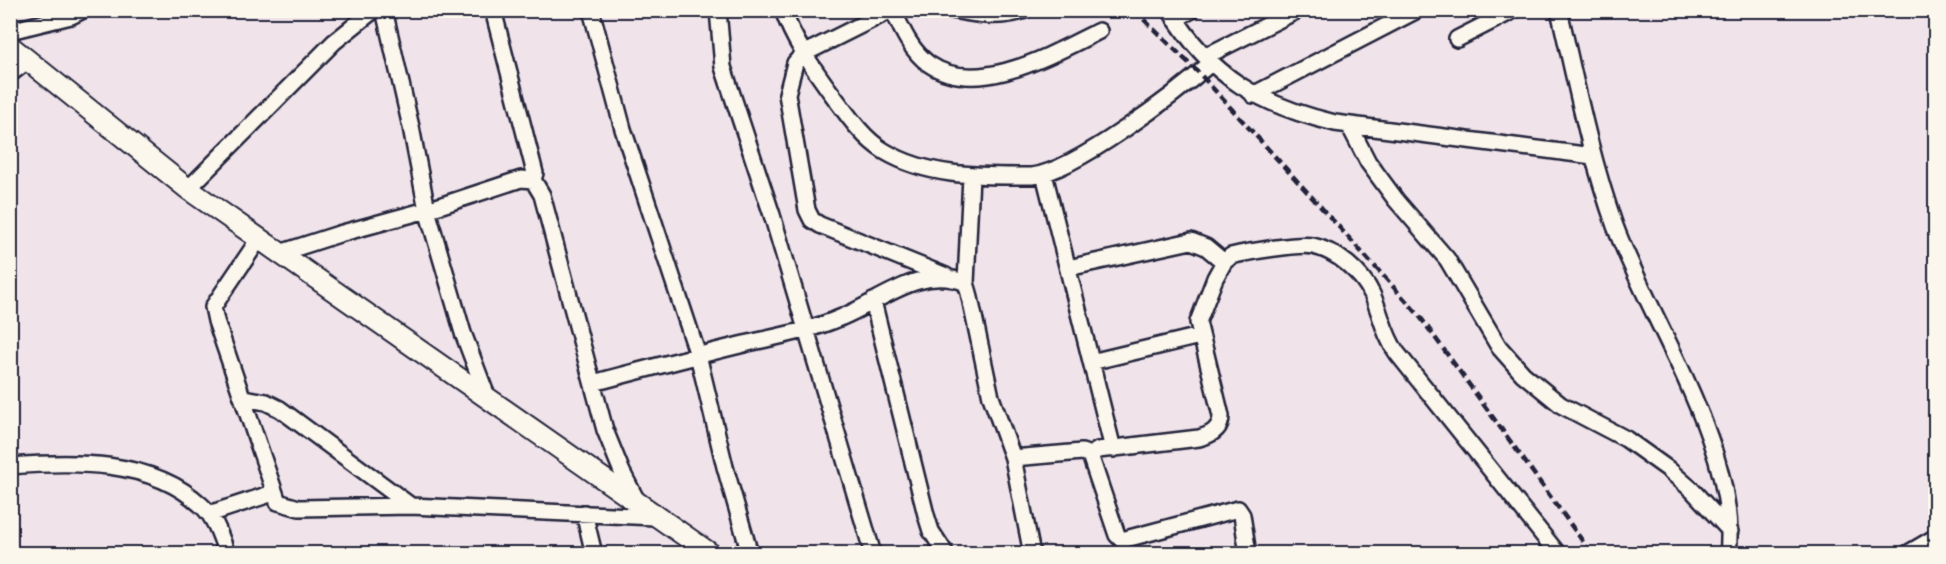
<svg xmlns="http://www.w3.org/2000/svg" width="1946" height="564" font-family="'Balsamiq Sans',sans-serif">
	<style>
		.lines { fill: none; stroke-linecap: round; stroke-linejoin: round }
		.street-casing { stroke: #22223b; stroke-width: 20 }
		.secondary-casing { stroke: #22223b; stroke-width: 24 }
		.street { stroke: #fbf7ec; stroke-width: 15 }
		.secondary { stroke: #fbf7ec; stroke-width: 20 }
		.rail { stroke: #22223b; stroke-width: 4.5; stroke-dasharray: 9 4.5; stroke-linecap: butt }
	</style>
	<rect width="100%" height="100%" fill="#f0e4ea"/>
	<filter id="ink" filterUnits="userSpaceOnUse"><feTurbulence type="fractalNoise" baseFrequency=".0167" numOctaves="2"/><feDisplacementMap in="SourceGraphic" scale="12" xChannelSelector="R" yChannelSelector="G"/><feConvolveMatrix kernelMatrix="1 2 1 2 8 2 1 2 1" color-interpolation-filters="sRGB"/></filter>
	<g filter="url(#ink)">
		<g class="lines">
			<defs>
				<path id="street" d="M384,10L411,127L427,210L463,333L488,399
					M493,10L535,173L533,180L542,195L605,430L622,472L638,503
					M591,10L623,129L698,355L725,467L750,554
					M718,10L723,67L772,215L873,554
					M783,10C793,40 811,65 829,90C845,111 861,137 884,151C929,178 982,176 1032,176C1075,171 1177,93 1212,62
					M891,10L803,54L795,63L787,94L807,210L812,220L820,225L946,276
					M893,10C902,30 911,51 929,64C978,98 1054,53 1099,31
					M952,10C978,15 1000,19 1025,10
					M1170,10C1210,77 1262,106 1335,123L1593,156
					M1559,10C1576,83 1590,156 1615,226C1650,321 1740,451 1728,554
					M1175,19L1192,10
					M10,31L71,16L83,10
					M1457,39L1514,10
					M1206,56L1298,10
					M10,74L27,61
					M1253,95L1417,10
					M1349,125L1368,162L1396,200L1447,259L1499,347L1523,374L1561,405L1626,439L1668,469L1692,490L1730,531
					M1044,174L1113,449
					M188,189L334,42L374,10
					M259,239L213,307L216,321L278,502L299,508L411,506L655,517
					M280,253L339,234L427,210L521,179L533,180
					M1068,268L1191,241L1206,247L1224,262
					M966,283L971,176
					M873,301L926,515L931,531L946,554
					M1091,362L1200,336
					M593,383C642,370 691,357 740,345C774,337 810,331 842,317C881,301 921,264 966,283L969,293L991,397L1013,458L1032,554
					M243,398L266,402L280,409L411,506
					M1090,455L1098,450L1199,438C1211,435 1221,429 1221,416L1198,322L1215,278L1224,262L1231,256C1247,252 1299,243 1313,246C1337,251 1362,273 1372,294C1381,314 1384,335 1397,353L1558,554
					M1013,458L1082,452L1090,455L1117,535L1122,540L1238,509L1242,515L1248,554
					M10,466C73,461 152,459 201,505C215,517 221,537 227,554
					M584,513L594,554
					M209,514L273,493
					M1907,554L1936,537"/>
				<path id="secondary" d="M10,46L188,189L711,554"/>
			</defs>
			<use href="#street" class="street-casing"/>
			<use href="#secondary" class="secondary-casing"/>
			<use href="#street" class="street"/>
			<use href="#secondary" class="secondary"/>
			<path class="rail" d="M1134,10L1199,73L1418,314L1592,554"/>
		</g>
	</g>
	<rect width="1946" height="564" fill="none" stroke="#fbf7ec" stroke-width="36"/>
	<rect x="18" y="18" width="1910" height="528" fill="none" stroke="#22223b" stroke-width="2" filter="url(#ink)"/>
</svg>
